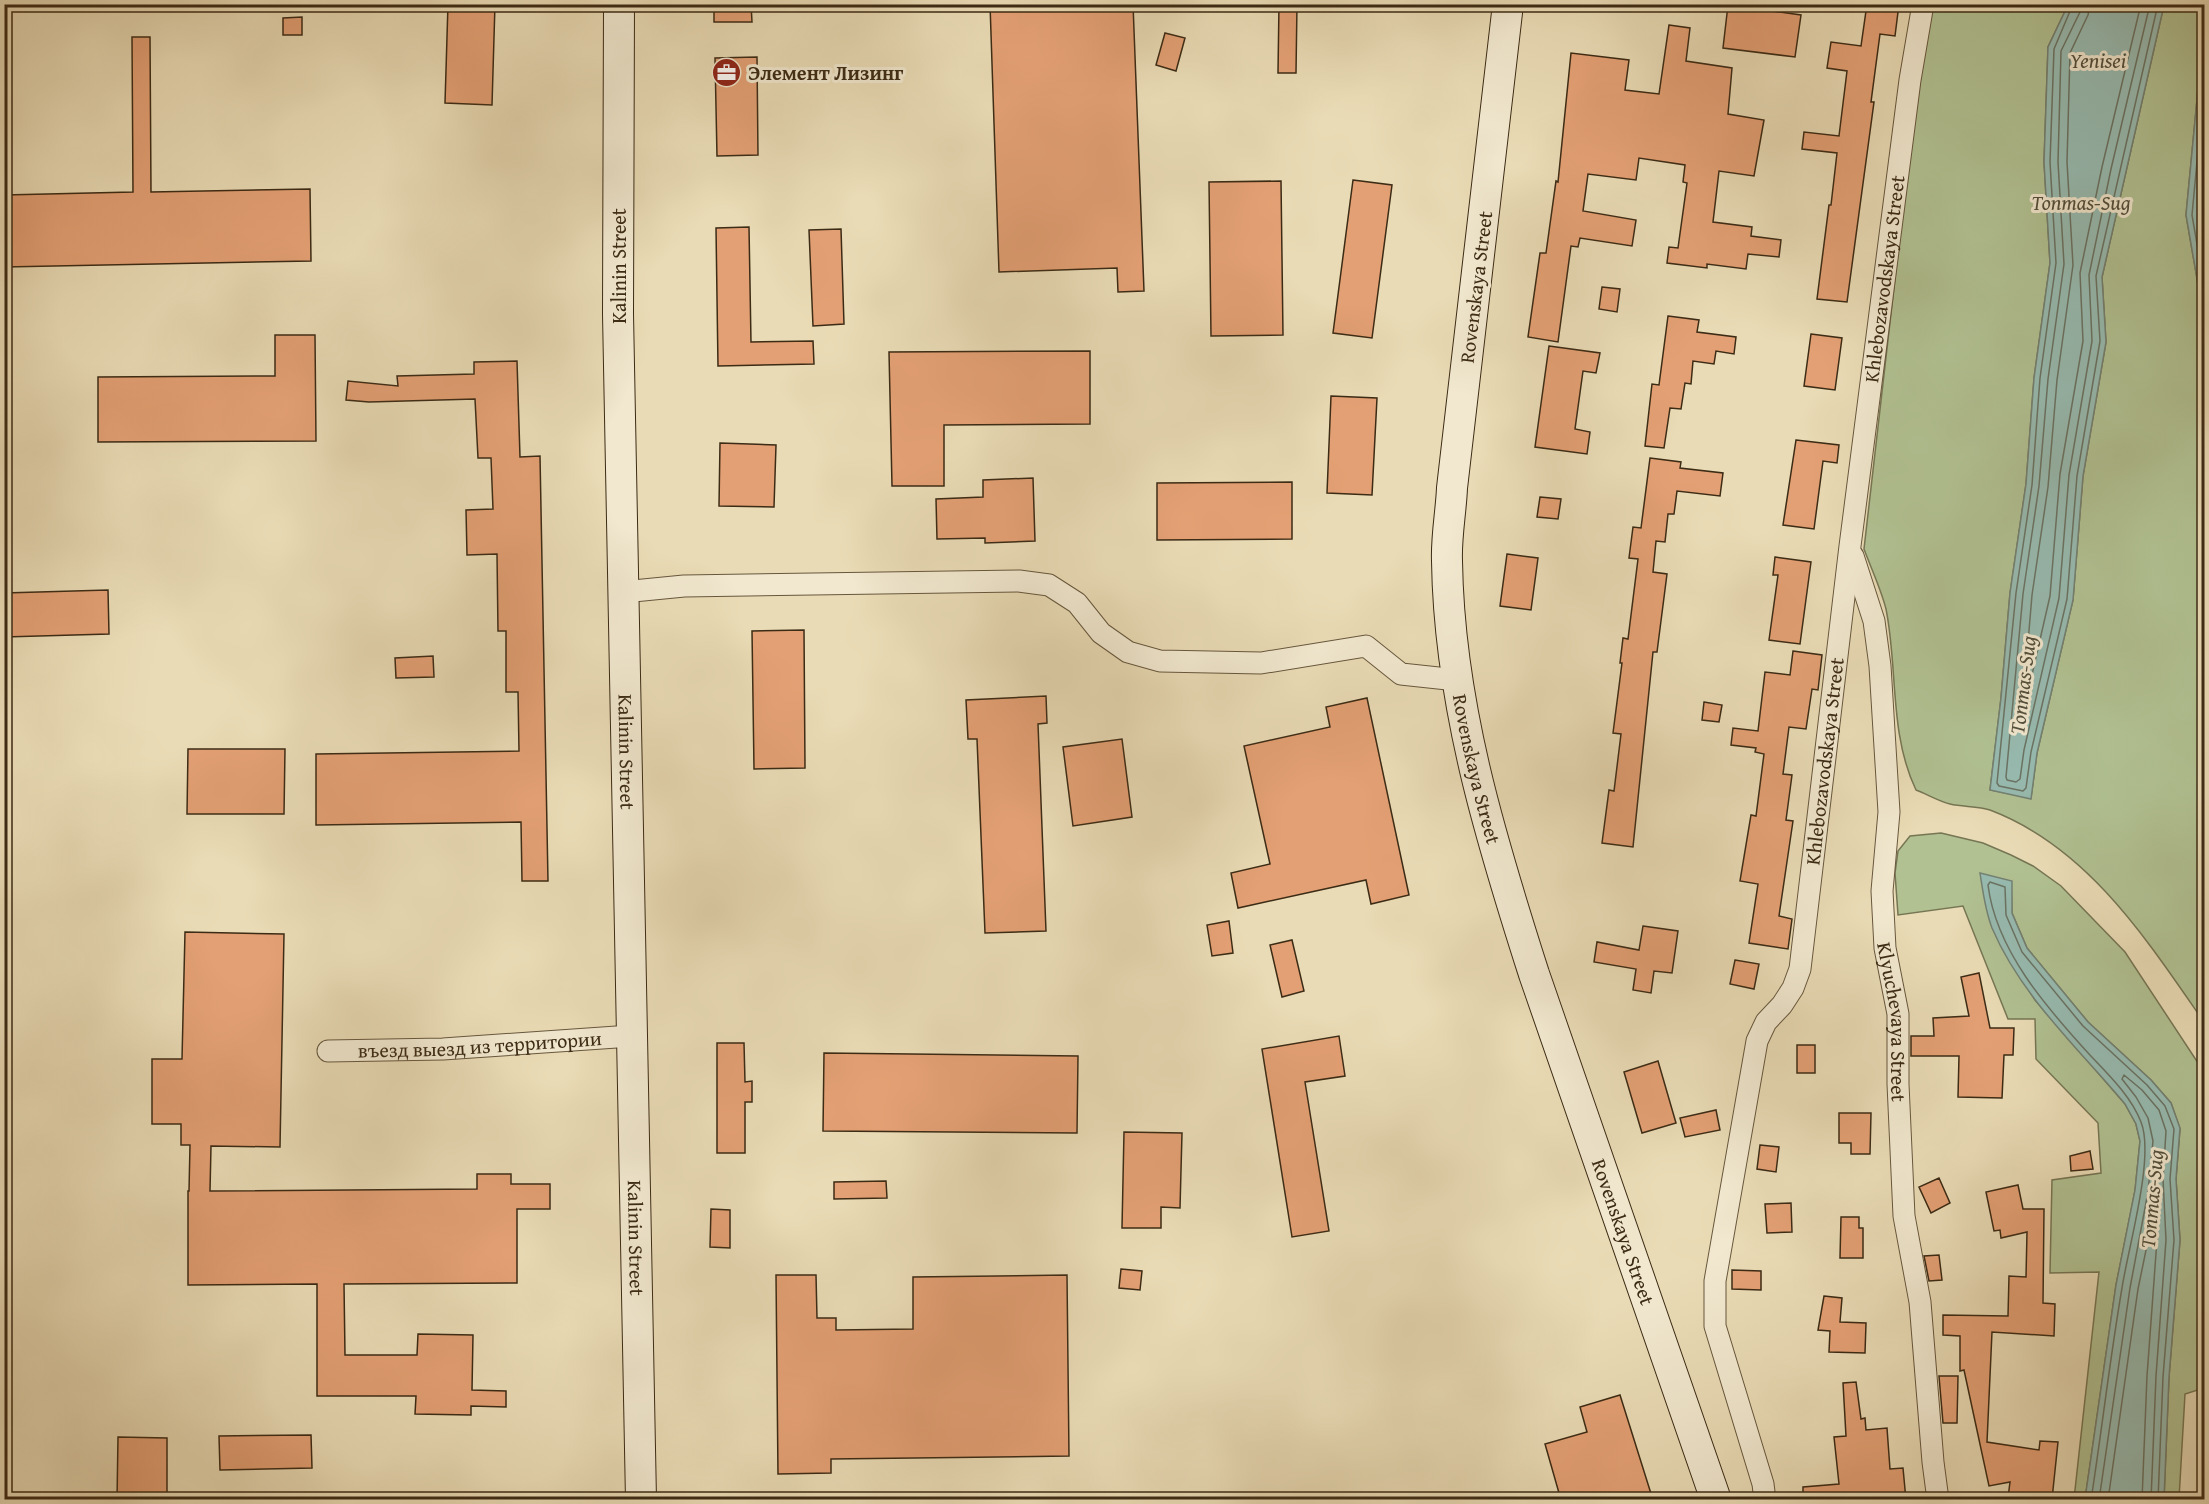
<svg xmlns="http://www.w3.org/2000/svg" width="2209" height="1504" font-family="'Gentium Book Plus',serif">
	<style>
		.green { fill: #b1c192; stroke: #767654; stroke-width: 1.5 }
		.water { fill: #97bbb1; stroke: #738173; stroke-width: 1.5 }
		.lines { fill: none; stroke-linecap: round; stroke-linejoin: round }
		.shore { stroke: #6a7363; stroke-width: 1.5 }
		.building { fill: #e3a074; stroke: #3c2b15; stroke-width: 1.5 }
		.minor-casing { stroke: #67573d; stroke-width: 23 }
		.secondary-casing { stroke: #3c2b15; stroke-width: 32 }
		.minor { stroke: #f1e8cf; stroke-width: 21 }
		.secondary { stroke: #f1e8cf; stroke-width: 30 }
		.labels { text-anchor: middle; stroke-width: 6; stroke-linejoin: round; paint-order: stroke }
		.poi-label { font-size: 20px; font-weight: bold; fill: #3c2b15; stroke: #f1e8cf; text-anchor: start }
		.street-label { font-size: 20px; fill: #3c2b15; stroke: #f1e8cf }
		.water-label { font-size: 21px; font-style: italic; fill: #534f3c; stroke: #f1e8cf }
	</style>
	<rect width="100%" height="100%" fill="#e9dbb5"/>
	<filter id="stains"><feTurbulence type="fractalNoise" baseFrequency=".00333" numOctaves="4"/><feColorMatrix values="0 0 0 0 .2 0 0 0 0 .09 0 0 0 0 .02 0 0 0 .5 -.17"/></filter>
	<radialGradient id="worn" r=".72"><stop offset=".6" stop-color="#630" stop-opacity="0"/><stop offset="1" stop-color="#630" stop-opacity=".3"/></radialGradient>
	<path class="green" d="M1931,5H2068L2048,47L2044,162L2050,263L2034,378L2026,484L2010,593L2001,698L1990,790L2031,798L2037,753L2073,600L2083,476L2106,342L2102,277L2164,5H2204V26L2186,215L2204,319V1022C2147,940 2088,847 1990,810C1978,806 1963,807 1950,804C1938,801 1927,794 1916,790C1889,734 1898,668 1886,609C1881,589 1871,568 1864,549L1917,87Z
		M1941,833L1983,843L2011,855L2033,866L2061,886L2125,952L2204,1072V1388L2185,1394L2179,1499H2164L2169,1377L2180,1240L2176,1179L2180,1129L2171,1103L2151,1080L2088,1022L2027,948L2012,913L2011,881L1992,927L2011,963L2035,1000L2125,1104L2136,1124L2140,1141L2135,1191L2116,1285L2085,1499H2074L2099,1272L2050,1273L2052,1180L2101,1173L2098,1123L2036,1059L2035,1019H2008L1963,906L1898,915L1895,873L1898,851L1910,836Z"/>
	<path class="water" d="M2068,5H2164L2102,277L2106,342L2083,476L2073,600L2037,753L2031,799L1990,790L2001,698L2010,593L2026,484L2034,378L2050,263L2044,162L2048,47Z
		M2204,26V319L2186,215Z
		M1980,873L2012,881V913L2027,948L2088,1022L2151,1080L2171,1103L2180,1128L2176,1179L2180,1240L2169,1377L2164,1499H2085L2116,1285L2135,1190L2140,1141L2136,1124L2125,1104C2078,1048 2021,996 1992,928C1985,910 1983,892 1980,873Z"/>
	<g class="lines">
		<path class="shore" d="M2073,4L2054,49L2050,162L2056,263L2040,378L2032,485L2016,593L1997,783L1999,786L2023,791L2026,788L2031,752L2067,599L2077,476L2100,341L2096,276L2158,4
			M2081,4L2080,12L2061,51L2058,162L2064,264L2048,379L2039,486L2023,594L2006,777L2007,780L2016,782L2020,779L2024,750L2059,598L2069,475L2092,341L2089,275L2111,169L2150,4
			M2090,4L2088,15L2070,53L2067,162L2073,265L2057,380L2048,487L2032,595L2025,678L2028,681L2031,679L2050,596L2060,474L2083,341L2080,273L2102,167L2141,4
			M2204,87L2192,215L2204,285
			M2204,163L2199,214L2204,243
			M2091,1500C2102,1429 2110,1358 2122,1288C2128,1248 2155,1157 2141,1122C2131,1096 2108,1074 2089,1054C2046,1007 1996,950 1988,885L1990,882L2005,887L2006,915L2022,952L2083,1026L2147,1085L2165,1106L2174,1129L2170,1179L2174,1240L2163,1377L2158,1500
			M2099,1500L2130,1288L2148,1192L2153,1141L2148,1118L2136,1097L2122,1079L2124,1075L2142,1090L2159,1110L2166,1131L2163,1179L2166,1240L2156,1376L2151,1500
			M2108,1500L2138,1289L2151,1226L2154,1224L2157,1226V1240L2147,1376L2142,1500"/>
	</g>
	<path class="building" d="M448,4H495L492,105L445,103Z
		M714,4H751L752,22H714Z
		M990,4H1133L1144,291L1118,292L1117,268L999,272Z
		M1279,4H1297L1296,73H1278Z
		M1867,4H1899L1895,36L1880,34L1871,102H1874L1847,302L1817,299L1829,205H1831L1837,153L1802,149L1804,132L1839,136L1847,71L1827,68L1831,42L1861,46Z
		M1728,5L1801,15L1795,57L1723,48Z
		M302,17V35H283V18Z
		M1669,25L1690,28L1686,61L1732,68L1728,114L1764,120L1754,176L1719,171L1713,222L1752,227L1751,236L1781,240L1779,257L1748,254L1746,269L1707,264V268L1667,263L1669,247L1678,248L1687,183L1683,182L1685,165L1639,158L1636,180L1588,174L1583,211L1636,220L1632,246L1580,238L1578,247L1571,246L1558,342L1528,337L1540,253H1546L1556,181L1558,182L1571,53L1629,60L1625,90L1659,94Z
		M1165,33L1185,38L1176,71L1156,65Z
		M132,37H150L151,192L310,189L311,261L4,267V195L133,192Z
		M757,57L758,155L717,156L715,58Z
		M1353,180L1392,185L1372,338L1333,333Z
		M1281,181L1283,335L1211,336L1209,182Z
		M749,227L751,342L813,341L814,364L718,366L716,228Z
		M841,229L844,324L813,326L809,230Z
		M1602,287L1620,289L1617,312L1599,309Z
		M1668,316L1699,320L1697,332L1736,337L1734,354L1716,351L1714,364L1693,361L1691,384L1685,383L1681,409L1670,408L1664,448L1645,446L1652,384L1659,385Z
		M1811,334L1842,338L1835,390L1804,386Z
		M275,335H315L316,441L98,442V377L275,376Z
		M1549,346L1600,353L1596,373L1583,371L1575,429L1590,432L1587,454L1535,447Z
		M1090,351V424L944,425V486H892L889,352Z
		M517,361L520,457L540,456L548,881H522L521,822L316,825V754L519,751L518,692H506V631H498L497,554L467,555L466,510L493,509L491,458H478L475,399L369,402L346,400L348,381L398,386L397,376L474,374V362Z
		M1331,396L1377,398L1372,495L1327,493Z
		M1796,440L1839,445L1837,463L1823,461L1814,529L1783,525Z
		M720,443L776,445L774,507L719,506Z
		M1650,458L1681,462L1680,468L1723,473L1720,496L1677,491L1674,514H1668L1665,542L1656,541L1653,572L1667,574L1657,652H1653L1633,847L1602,843L1609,790L1614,791L1621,734L1613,733L1622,663H1620L1623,638L1628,639L1638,559L1629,558L1633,527L1641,528Z
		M1033,478L1035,541L985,543V538L937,539L936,499L983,497V480Z
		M1292,482V539L1157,540V483Z
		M1540,497L1561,499L1558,519L1537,517Z
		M1507,554L1538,558L1531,610L1500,606Z
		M1775,557L1811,562L1800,644L1769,640L1778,575H1773Z
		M108,590L109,634L4,637V593Z
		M804,630L805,768L754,769L752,631Z
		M1793,651L1822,655L1818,690L1812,689L1806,729L1789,727L1783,774L1792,775L1786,820L1793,821L1779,916L1792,919L1788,949L1749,943L1758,884L1740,881L1751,815L1756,816L1764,754L1755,752L1756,748L1731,745L1733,728L1758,731L1765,672L1790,675Z
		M433,656L434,677L396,678L395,658Z
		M1046,696L1047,723L1038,724L1046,931L985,933L977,739H968L966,700Z
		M1367,698L1409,895L1371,904L1366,880L1238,908L1231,873L1270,864L1244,746L1330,727L1326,707Z
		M1704,702L1722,705L1719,722L1702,720Z
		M1122,739L1132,817L1073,826L1063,747Z
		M188,749H285L284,814H187Z
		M1229,921L1233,953L1212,956L1207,925Z
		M1643,926L1678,931L1672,973L1654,971L1651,993L1633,990L1636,969L1594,962L1597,942L1639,950Z
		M185,932L284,934L280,1147L211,1146L210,1191L477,1189V1174H511V1184H550V1209H517V1283L344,1284L345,1355H417L418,1334L473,1335L472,1390L506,1391V1407L471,1406V1415L415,1414L416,1396H317V1284L188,1285V1191H189L190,1145H181V1124H152V1059H182Z
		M1292,940L1304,991L1282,997L1270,945Z
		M1735,960L1759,964L1754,989L1730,984Z
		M1979,973L1990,1028H2014L2013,1055H2004L2002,1098L1958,1097L1959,1056H1911V1036H1934L1933,1018L1969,1016L1961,977Z
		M1339,1036L1345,1076L1305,1082L1329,1231L1292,1237L1262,1049Z
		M717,1043H744L745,1082L752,1081V1102H745V1153H717Z
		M1797,1045H1815V1073H1797Z
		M824,1053L1078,1056L1077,1133L823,1131Z
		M1658,1061L1676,1123L1642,1133L1624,1072Z
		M1716,1110L1720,1130L1685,1137L1680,1118Z
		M1839,1113H1871L1870,1154H1851V1143H1839Z
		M1124,1132L1182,1133L1180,1208L1161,1207V1228H1122Z
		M1760,1145L1779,1147L1776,1172L1757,1169Z
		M2090,1151L2093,1169L2071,1171L2070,1156Z
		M1939,1178L1950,1203L1931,1213L1919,1187Z
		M886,1181L887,1198L834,1199V1182Z
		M2018,1185L2023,1209H2044L2043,1303L2055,1304L2054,1336L1992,1332L1987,1442L2039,1450L2040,1441L2058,1442L2052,1499L2008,1498L2010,1482L1989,1486L1964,1370L1960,1371V1336L1943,1335V1315L2008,1316L2009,1276L2026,1277L2027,1232L2001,1238L2000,1230L1994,1231L1986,1192Z
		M1791,1203L1792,1232L1767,1233L1765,1204Z
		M711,1209L730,1210V1248L710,1247Z
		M1841,1217H1859V1228H1863V1258H1840Z
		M1939,1255L1942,1280L1929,1281L1924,1256Z
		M1121,1269L1142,1271L1140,1290L1119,1288Z
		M1732,1270L1761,1271V1290L1732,1289Z
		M776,1275H816L817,1318H836V1330L913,1329V1277L1067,1275L1069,1456L831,1459V1473L778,1474Z
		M1824,1296L1842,1298L1840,1322L1866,1323L1865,1353L1829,1352L1830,1331L1818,1330Z
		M1939,1376H1958L1957,1423H1943Z
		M1856,1382L1861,1419L1865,1418L1866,1430L1887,1428L1890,1469L1903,1468L1906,1500H1803V1487L1839,1484L1834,1437L1846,1436L1843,1383Z
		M1620,1395L1653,1500H1561L1545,1444L1587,1432L1580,1407Z
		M311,1435L312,1468L220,1470L219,1436Z
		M118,1437L167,1438V1500H117Z"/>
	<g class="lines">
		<defs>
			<g id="minor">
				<path id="s1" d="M1853,556L1874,621L1880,666L1889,812L1882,891L1885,948L1898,1014V1084L1904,1216L1920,1302L1933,1462L1938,1500"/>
				<path d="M623,592L684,586L1019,581L1049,585L1077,603L1101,633L1128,652L1160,661L1261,663L1366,646L1401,674L1457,680"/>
				<path id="s2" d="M328,1051L443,1049L631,1036"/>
				<path id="s3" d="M1765,1500L1763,1484L1715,1326V1281L1757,1041L1766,1022L1782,1005L1793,988L1800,969L1850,546L1910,80L1923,4"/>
			</g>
			<g id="secondary">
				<path id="s4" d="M619,4L618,314L641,1500"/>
				<path id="s5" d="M1508,4L1452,488C1451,512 1446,537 1447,561C1449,703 1491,840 1534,974L1716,1500"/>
			</g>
		</defs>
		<use href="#minor" class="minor-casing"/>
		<use href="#secondary" class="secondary-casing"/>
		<use href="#minor" class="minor"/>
		<use href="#secondary" class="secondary"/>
	</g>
	<defs>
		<symbol id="office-disc" viewBox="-11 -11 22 22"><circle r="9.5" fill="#8f2418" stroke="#f1e8cf"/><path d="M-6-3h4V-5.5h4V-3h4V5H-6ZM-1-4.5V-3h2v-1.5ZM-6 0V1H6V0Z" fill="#fff"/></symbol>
	</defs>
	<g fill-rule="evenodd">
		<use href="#office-disc" x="710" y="56" width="33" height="33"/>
	</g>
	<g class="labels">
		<g class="poi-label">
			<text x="748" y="80">Элемент Лизинг</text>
		</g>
		<g class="street-label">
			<text transform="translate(619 266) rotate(-90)" y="7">Kalinin Street</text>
			<text dy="7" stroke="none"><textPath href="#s3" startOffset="1250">Khlebozavodskaya Street</textPath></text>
			<text transform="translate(1476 287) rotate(-83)" y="7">Rovenskaya Street</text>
			<text dy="7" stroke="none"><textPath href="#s4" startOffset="748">Kalinin Street</textPath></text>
			<text dy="7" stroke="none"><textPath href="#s3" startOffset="764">Khlebozavodskaya Street</textPath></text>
			<text dy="7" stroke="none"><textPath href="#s5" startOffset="771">Rovenskaya Street</textPath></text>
			<text dy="7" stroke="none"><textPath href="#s1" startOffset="471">Klyuchevaya Street</textPath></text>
			<text dy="7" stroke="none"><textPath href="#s2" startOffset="152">въезд выезд из территории</textPath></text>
			<text dy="7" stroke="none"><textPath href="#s5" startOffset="1257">Rovenskaya Street</textPath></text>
			<text dy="7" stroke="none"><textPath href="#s4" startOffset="1234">Kalinin Street</textPath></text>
		</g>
		<g class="water-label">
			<text x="2098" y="68">Yenisei</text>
			<text x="2081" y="210">Tonmas-Sug</text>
			<text transform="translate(2023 685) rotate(-83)" y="7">Tonmas-Sug</text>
			<text transform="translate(2152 1199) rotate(-85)" y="7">Tonmas-Sug</text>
		</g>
	</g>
	<rect width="2209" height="1504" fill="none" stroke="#e9dbb5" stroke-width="24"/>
	<rect x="6" y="6" width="2197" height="1492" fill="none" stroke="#3c2b15" stroke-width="3"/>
	<rect x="12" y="12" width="2185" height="1480" fill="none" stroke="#3c2b15" stroke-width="1.5"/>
	<rect width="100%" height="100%" filter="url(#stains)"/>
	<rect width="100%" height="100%" fill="url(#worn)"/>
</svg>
